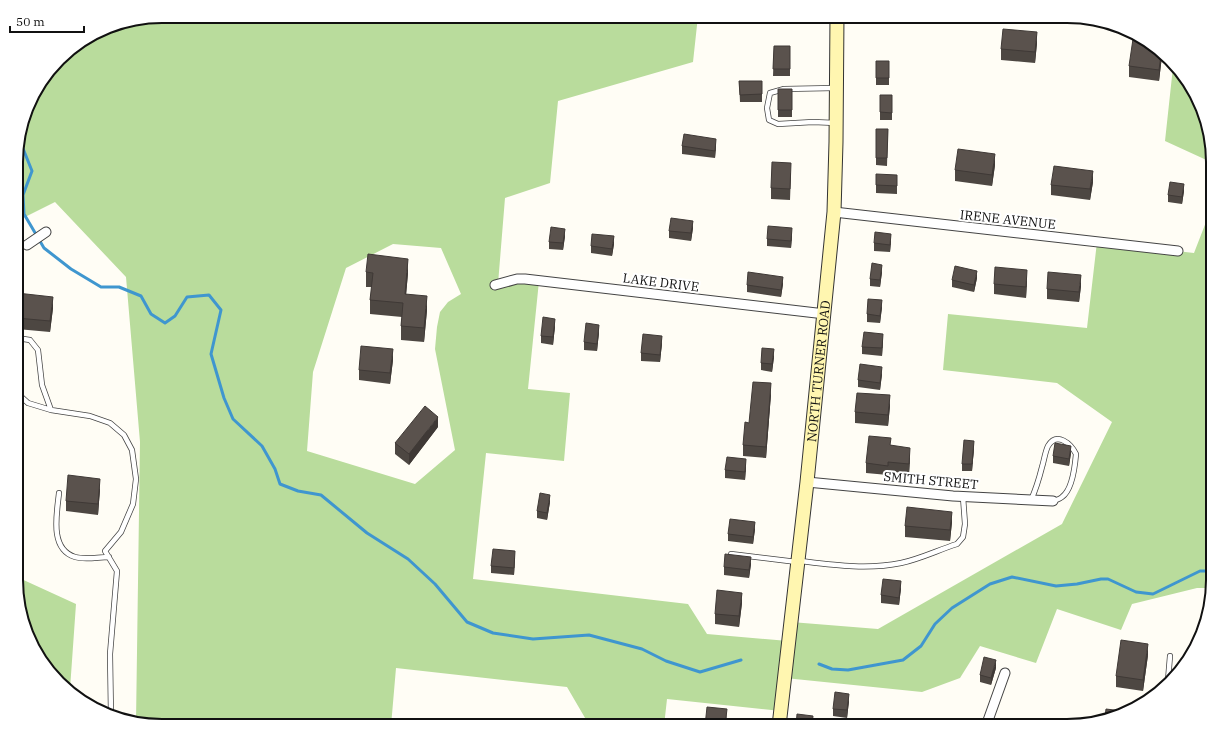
<svg xmlns="http://www.w3.org/2000/svg" width="1229" height="742" font-family="'IBM Plex Serif',serif">
	<style>
		.forest { fill: #b9dc9c; fill-rule: evenodd }
		.lines { fill: none; stroke-linecap: round; stroke-linejoin: round }
		.stream { stroke: #3f96cf; stroke-width: 3 }
		.lane-casing { stroke: #444; stroke-width: 6 }
		.street-casing { stroke: #444; stroke-width: 11 }
		.secondary-casing { stroke: #333; stroke-width: 15 }
		.lane { stroke: #fff; stroke-width: 4.5 }
		.street { stroke: #fff; stroke-width: 9 }
		.secondary { stroke: #fff6b0; stroke-width: 13 }
		.wall { fill: #4d4742 }
		.shaded-wall { fill: #3f3936 }
		.building { fill: #5a524d; stroke: #3f3936 }
		.labels { text-anchor: middle; stroke-width: 4; stroke-linejoin: round; paint-order: stroke }
		.street-label { font-size: 13px; fill: #111; stroke: #fff }
		.rim { fill: none; stroke: #111; stroke-width: 2 }
	</style>
	<rect width="100%" height="100%" fill="#fffdf5"/>
	<path class="forest" d="M162,16H698L693,62L558,101L550,183L505,198L498,284L539,281L528,389L570,393L564,461L486,453L473,579L688,604L707,634L788,641L791,622L878,629L1062,524L1112,422L1057,383L943,370L948,314L1087,328L1097,242L1194,253L1213,204V588H1197L1132,604L1121,630L1057,609L1036,663L980,646L960,678L922,692L785,678L781,711L667,699L664,726H614L588,723L567,687L396,668L391,726H162L136,722L140,442L126,277L55,202L17,221V143L31,97L66,52L106,27ZM393,244L441,248L461,294L448,302L440,312L437,327L435,349L455,450L415,484L307,451L313,372L346,268Z
		M1173,67L1193,89L1213,153V163L1165,141Z
		M17,577L76,604L70,689L36,653L17,599Z"/>
	<g class="lines">
		<path class="stream" d="M18,140L20,141L32,171L23,195L24,214L44,248L71,269L101,287H119L141,296L151,314L165,323L175,316L187,297L209,295L221,310L211,354L224,398L233,419L262,446L275,469L280,484L298,491L321,495L367,533L408,559L435,584L467,622L493,633L533,639L589,635L642,649L666,661L700,672L741,660
			M819,664L832,669L848,670L903,660L921,646L935,624L952,608L990,584L1012,577L1056,586L1077,584L1101,579H1108L1136,592L1153,594L1200,571H1213"/>
		<defs>
			<path id="lane" d="M835,88L784,89L770,93L767,108L769,120L778,124L813,122L836,123
				M17,338L30,340L38,350L42,385L51,410
				M17,393L28,403L51,410L90,416L110,423L124,435L132,450L136,479L133,504L121,532L105,551L117,571L110,654L111,716
				M59,493C57,513 49,549 75,557C85,560 98,557 109,557
				M1031,500C1036,489 1039,479 1042,467C1044,461 1045,452 1048,446C1057,431 1071,444 1076,454C1075,466 1072,490 1062,497C1060,499 1056,500 1053,501
				M731,554L797,562
				M800,561C833,565 867,570 901,563C920,559 938,550 957,544L963,537L965,524L963,497
				M1168,680L1170,656"/>
			<path id="street" d="M834,212L1178,251
				M27,245L46,232
				M495,285L517,279H525L825,314
				M807,482L953,496L1053,501
				M986,726L1005,673"/>
			<g id="secondary">
				<path id="s1" d="M779,726L807,482L834,212L836,142L837,16"/>
			</g>
		</defs>
		<use href="#lane" class="lane-casing"/>
		<use href="#street" class="street-casing"/>
		<use href="#secondary" class="secondary-casing"/>
		<use href="#lane" class="lane"/>
		<use href="#street" class="street"/>
		<use href="#secondary" class="secondary"/>
	</g>
	<path class="wall" d="M1149,41L1162,56L1159,81L1129,77V66Z
		M1037,43L1035,63L1001,60V49Z
		M774,46H790V76H773Z
		M876,61H889V85H876Z
		M739,81L762,94V102H740Z
		M778,89H792V117H778Z
		M892,95V120H880V112Z
		M876,129H888L887,166L876,165Z
		M682,146H716L715,158L682,154Z
		M995,165L992,186L955,181V170Z
		M791,173L790,200L771,199V188Z
		M897,182V194L876,193V185Z
		M1093,182L1090,200L1051,195V185Z
		M1184,191L1182,204L1168,202V195Z
		M693,228L691,241L669,238V231Z
		M565,236L563,250L549,249V242Z
		M792,236L791,248L767,246V239Z
		M891,241L890,252L874,251V243Z
		M614,244L612,256L591,253V246Z
		M366,272L408,273L406,294L427,310L424,342L401,340V326L402,317L370,314V300L372,287H366Z
		M882,272L880,287L870,286V279Z
		M977,278L974,292L952,287V280Z
		M1027,281L1026,298L994,294V284Z
		M783,284L781,297L747,292V285Z
		M1081,286L1079,302L1047,299V289Z
		M17,293L53,308L50,332L17,329Z
		M882,307L880,323L867,322V314Z
		M555,326L553,345L541,343V336Z
		M599,332L597,351L584,350V342Z
		M883,341L882,356L862,354V347Z
		M662,343L660,362L641,361V353Z
		M774,357L772,372L761,370V363Z
		M393,360L390,384L359,380V370Z
		M882,374L880,390L858,387V380Z
		M771,394L766,458L743,456V445L749,423Z
		M890,406L888,426L855,423V412Z
		M438,427L409,465L395,454V443Z
		M891,445L910,458L909,474L888,471V475L866,473V463Z
		M974,448L972,471H962V464Z
		M1071,453L1069,466L1053,463V456Z
		M746,467L745,480L725,478V470Z
		M100,489L98,515L66,511V501Z
		M550,502L547,520L537,518V511Z
		M952,522L950,541L905,537V526Z
		M755,529L753,544L728,541V534Z
		M515,558L514,575L491,573V566Z
		M751,564L749,578L724,575V567Z
		M901,588L899,605L881,603V595Z
		M742,603L739,627L715,624V614Z
		M1148,655L1143,691L1116,687V676Z
		M996,668L991,685L980,682V675Z
		M849,701L847,718L833,716V709Z"/>
	<path class="shaded-wall" d="M1037,32V43L1035,63V52Z
		M1161,55L1162,56L1159,81V70Z
		M716,139V146L715,158V151Z
		M995,154V165L992,186V175Z
		M1093,171V182L1090,200V189Z
		M1184,184V191L1182,204V197Z
		M693,221V228L691,241V233Z
		M792,228V236L791,248V241Z
		M565,229V236L563,250V243Z
		M891,234V241L890,252V245Z
		M614,236V244L612,256V249Z
		M408,259V273L405,308V294Z
		M882,265V272L880,287V280Z
		M1027,270V281L1026,298V287Z
		M977,271V278L974,292V285Z
		M1081,275V286L1079,302V292Z
		M783,277V284L781,297V290Z
		M427,296V310L424,342V328Z
		M53,297V308L50,332V321Z
		M882,300V307L880,323V316Z
		M555,319V326L553,345V337Z
		M599,325V332L597,351V344Z
		M883,334V341L882,356V348Z
		M662,336V343L660,362V355Z
		M393,349V360L390,384V373Z
		M774,349V357L772,372V364Z
		M882,367V374L880,390V383Z
		M771,383V394L766,458V447Z
		M890,395V406L888,426V415Z
		M438,417V427L409,465V454Z
		M974,441V448L972,471V464Z
		M1071,446V453L1069,466V459Z
		M910,448V458L909,474V464Z
		M746,459V467L745,480V472Z
		M100,479V489L98,515V504Z
		M550,495V502L547,520V513Z
		M952,512V522L950,541V530Z
		M755,522V529L753,544V537Z
		M515,551V558L514,575V568Z
		M751,557V564L749,578V570Z
		M901,581V588L899,605V598Z
		M742,593V603L739,627V616Z
		M1148,644V655L1143,691V680Z
		M996,660V668L991,685V678Z
		M849,694V701L847,718V710Z
		M727,709L726,726H725Z"/>
	<path class="building" d="M1003,29L1037,32L1035,52L1001,49Z
		M1133,39L1149,41L1161,55L1159,70L1129,66Z
		M774,46H790V69H773Z
		M876,61H889V78H876Z
		M739,81H762V94L740,95Z
		M778,89H792V110H778Z
		M880,95H892V113L880,112Z
		M876,129H888L887,158H876Z
		M684,134L716,139L715,151L682,146Z
		M958,149L995,154L992,175L955,170Z
		M772,162L791,163L790,189L771,188Z
		M1054,166L1093,171L1090,189L1051,185Z
		M876,174L897,175V186L876,185Z
		M1170,182L1184,184L1182,197L1168,195Z
		M671,218L693,221L691,233L669,231Z
		M768,226L792,228L791,241L767,239Z
		M551,227L565,229L563,243L549,242Z
		M875,232L891,234L890,245L874,243Z
		M592,234L614,236L612,249L591,246Z
		M368,254L408,259L405,294L427,296L424,328L401,326L403,303L370,300L373,273L366,272Z
		M872,263L882,265L880,280L870,279Z
		M955,266L977,271L974,285L952,280Z
		M995,267L1027,270L1026,287L994,284Z
		M748,272L783,277L781,290L747,285Z
		M1048,272L1081,275L1079,292L1047,289Z
		M17,293L53,297L50,321L17,318Z
		M868,299L882,300L880,316L867,314Z
		M543,317L555,319L553,337L541,336Z
		M586,323L599,325L597,344L584,342Z
		M864,332L883,334L882,348L862,347Z
		M643,334L662,336L660,355L641,353Z
		M361,346L393,349L390,373L359,370Z
		M762,348L774,349L772,364L761,363Z
		M860,364L882,367L880,383L858,380Z
		M753,382L771,383L766,447L743,445L745,422L749,423Z
		M857,393L890,395L888,415L855,412Z
		M425,406L438,417L409,454L395,443Z
		M869,436L891,438L890,445L910,448L909,464L888,462V466L866,463Z
		M964,440L974,441L972,464H962Z
		M1055,443L1071,446L1069,459L1053,456Z
		M727,457L746,459L745,472L725,470Z
		M68,475L100,479L98,504L66,501Z
		M540,493L550,495L547,513L537,511Z
		M907,507L952,512L950,530L905,526Z
		M730,519L755,522L753,537L728,534Z
		M493,549L515,551L514,568L491,566Z
		M725,554L751,557L749,570L724,567Z
		M883,579L901,581L899,598L881,595Z
		M717,590L742,593L739,616L715,614Z
		M1121,640L1148,644L1143,680L1116,676Z
		M984,657L996,660L991,678L980,675Z
		M835,692L849,694L847,710L833,709Z
		M707,707L727,709L725,726H705Z
		M1106,709L1122,711V712L1105,717Z
		M797,714L813,716L812,726H796Z"/>
	<g class="labels">
		<g class="street-label">
			<text transform="translate(1008 219) rotate(6)" y="5">IRENE AVENUE</text>
			<text transform="translate(661 282) rotate(7)" y="5">LAKE DRIVE</text>
			<text dy="5" stroke="none"><textPath href="#s1" startOffset="357">NORTH TURNER ROAD</textPath></text>
			<text transform="translate(931 480) rotate(5)" y="5">SMITH STREET</text>
		</g>
	</g>
	<path d="M0 0H1229V742H0ZM162 23H1067A139 139 0 0 1 1206 162V580A139 139 0 0 1 1067 719H162A139 139 0 0 1 23 580V162A139 139 0 0 1 162 23Z" fill="#fff" fill-rule="evenodd"/>
	<path class="rim" d="M162 23H1067A139 139 0 0 1 1206 162V580A139 139 0 0 1 1067 719H162A139 139 0 0 1 23 580V162A139 139 0 0 1 162 23Z"/>
	<path d="M10 26v6h74v-6" fill="none" stroke="#111111" stroke-width="2"/>
	<text x="16" y="26" font-size="12" fill="#111111" stroke="#ffffff" stroke-width="3" paint-order="stroke">50 m</text>
</svg>
